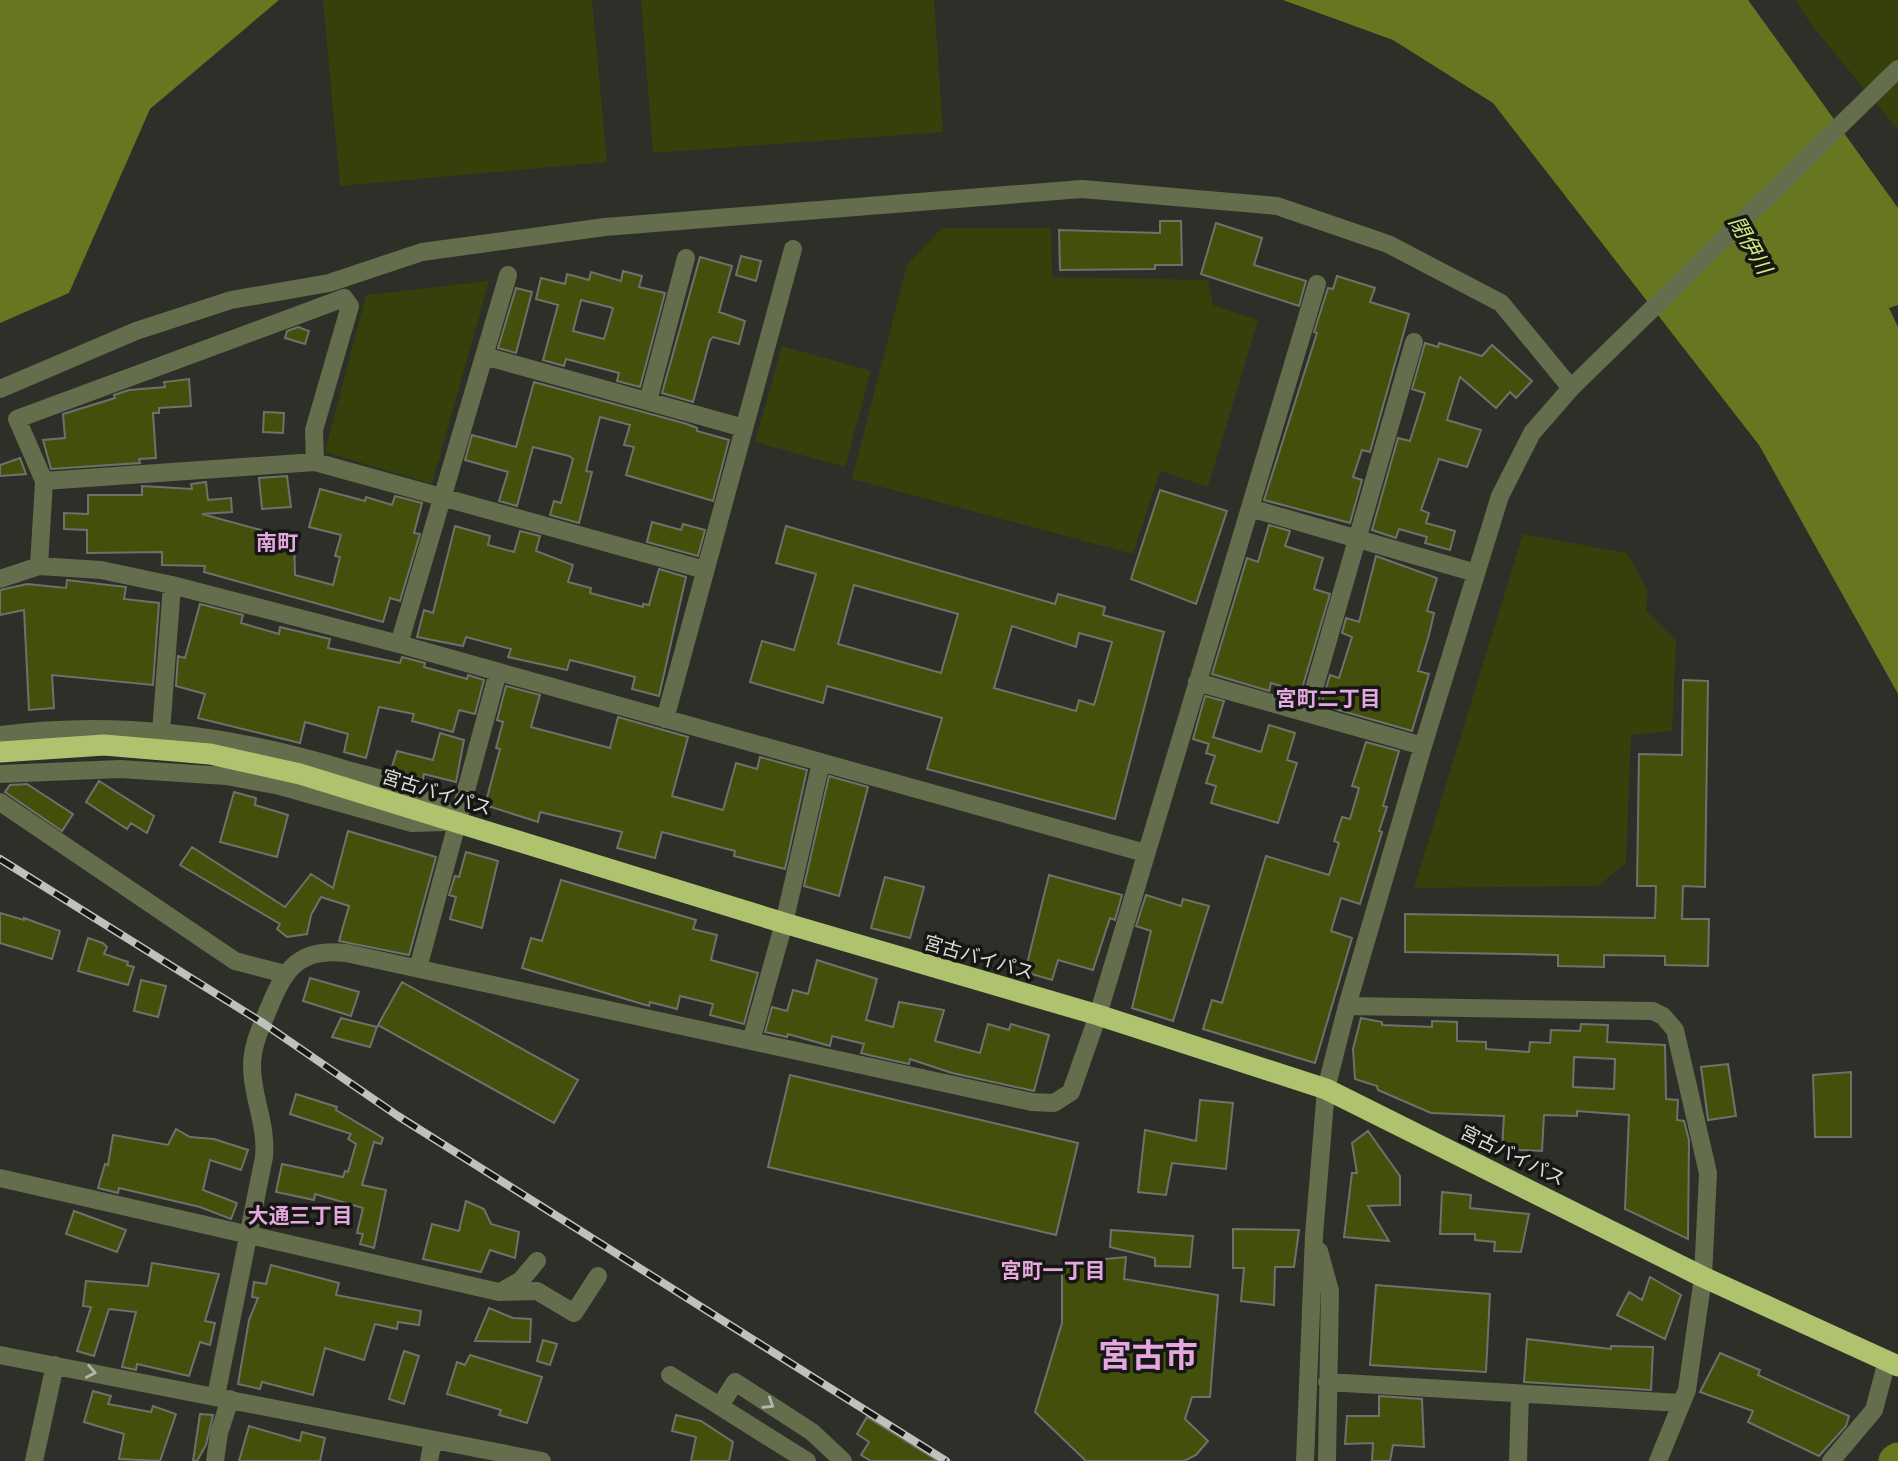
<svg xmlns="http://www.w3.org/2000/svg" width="1898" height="1461" font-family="Rubik,'Noto Sans JP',sans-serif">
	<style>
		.green { fill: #36400b }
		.water { fill: #667720 }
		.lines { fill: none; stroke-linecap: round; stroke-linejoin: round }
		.river { stroke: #667720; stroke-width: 33 }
		.building { fill: #43500c; stroke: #6f716a; stroke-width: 2; fill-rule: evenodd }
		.minor { stroke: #646d4c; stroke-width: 18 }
		.highway { stroke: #afc36f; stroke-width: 21 }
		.rail-casing { stroke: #c0c1bd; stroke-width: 8 }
		.rail { stroke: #161714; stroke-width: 5; stroke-dasharray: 16; stroke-linecap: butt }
		.oneway { stroke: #b3b7a9 }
		.labels { text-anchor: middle; stroke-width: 7; stroke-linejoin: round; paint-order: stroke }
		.street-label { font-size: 19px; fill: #dedfdb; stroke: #161714 }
		.water-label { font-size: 21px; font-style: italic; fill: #d2ec7c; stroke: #161714 }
		.neighbourhood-label { font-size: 21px; font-weight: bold; fill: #e4a8de; stroke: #161714 }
		.town-label { font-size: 33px; font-weight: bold; fill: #e4a8de; stroke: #161714 }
	</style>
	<rect width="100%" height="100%" fill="#2d2f28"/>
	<path class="green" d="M323,0H592L607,162L340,186Z
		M641,0H934L943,132L653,153Z
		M1796,0H1898V130L1810,23Z
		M942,228H1051L1052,277L1208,280L1213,305L1258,320L1208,487L1160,471L1133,554L852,479L907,265Z
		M489,281L432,484L325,452L366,295Z
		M782,346L871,371L845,467L755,442Z
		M1523,534L1627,553L1648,591L1646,611L1676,640L1672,731L1631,735L1626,863L1598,886L1414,888Z"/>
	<path class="water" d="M0,0H279L150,109L69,293L0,323Z
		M1283,0H1748L1898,208V305L1889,308L1898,327V694L1759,445L1493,103L1393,40Z"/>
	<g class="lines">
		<path class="river" d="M1895,1461L1898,1459"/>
	</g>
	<path class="building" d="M1160,221H1181L1182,265H1155V269L1060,270L1059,230L1160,233Z
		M1216,223L1262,238L1254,265L1306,281L1299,306L1201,274Z
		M741,256L761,261L756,281L736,275Z
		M700,257L732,266L719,312L745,321L739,344L713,337L710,340L693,402L662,393Z
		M623,271L642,276L639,287L665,293L640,387L617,381L619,373L566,359L564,366L543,360L558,305L536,299L541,278L565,284L567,274L589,280L591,272L621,281ZM581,300L613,308L604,339L573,331Z
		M1337,276L1375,288L1370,302L1409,314L1370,452L1362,450L1353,477L1362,480L1350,523L1264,500L1317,333L1314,332L1328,288L1333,289Z
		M516,288L532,292L516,353L498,348Z
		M298,327L309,331L305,344L285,338L287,331Z
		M1425,343L1438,347L1439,343L1482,356L1492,345L1532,381L1516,398L1510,392L1496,408L1460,377L1447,420L1481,430L1467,467L1439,459L1421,510L1429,513L1426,523L1455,531L1450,550L1425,543L1427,537L1399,529L1396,538L1372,530L1398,438L1410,441L1425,393L1412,389Z
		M189,379L191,406L159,408V413H153L156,458L139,459L140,463L51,469L43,440L65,438L63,414L115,398L114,395L129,390L165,387L164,382Z
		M534,382L687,424L697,428V431L729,440L713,501L626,475L634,447L624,445L630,425L600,417L586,471L592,472L579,523L550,515L554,501L561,503L573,459L569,456L533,447L517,506L499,501L508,472L465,460L472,435L516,447Z
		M264,412L284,413L283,433L263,432Z
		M20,458L26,474L0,476V465Z
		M287,476L291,507L262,509L259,478Z
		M206,482L208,500L231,498L232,512L202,514L294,539L295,575L333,585L340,557L335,556L341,535L309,527L320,489L365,501L366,497L392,505L395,496L422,503L414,533L420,534L400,601L390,598L383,622L204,572L205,566L162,565V552L87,553V530L64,529V513L88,514V495H142V486L192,489L191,484Z
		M1160,490L1227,511L1196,604L1131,579Z
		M652,522L681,530L683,524L705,530L698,556L647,542Z
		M1269,525L1290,531L1285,546L1323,558L1314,589L1330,594L1301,692L1271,683L1269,691L1212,674L1247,558L1258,562Z
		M455,526L490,536L488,545L514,552L520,531L540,536L536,551L573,565L568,582L591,588L590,593L643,607V604L649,605L659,569L686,577L659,696L632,689L635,677L590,665L570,660L567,670L508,657L511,649L466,637L463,646L417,637L424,610L433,613Z
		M786,526L1055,604L1058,594L1105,607L1103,615L1164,632L1115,819L927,769L942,718L827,686L823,703L750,682L762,641L794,650L816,574L776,563ZM854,585L958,614L941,673L838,644ZM1012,626L1076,647L1079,633L1112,642L1094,705L1079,700L1076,711L994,688Z
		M1376,556L1437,578L1427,611L1434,613L1429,635L1418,671L1429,674L1412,731L1321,705L1330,675L1339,678L1352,637L1342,633L1346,618L1359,622Z
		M67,580L126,587L124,599L159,603L153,685L52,675L54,708L29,710L24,610L0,615V590L27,584L66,588Z
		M200,604L243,615L241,623L279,634L280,627L330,639L328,648L400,663L402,657L425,663L424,667L467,679L468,675L484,680L475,714L459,710L453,732L412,721L414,714L379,707L366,758L344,752L348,734L305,722L300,743L198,718L205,694L176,686L178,656L185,658Z
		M1683,680L1708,681L1705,887L1683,886L1682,919H1709L1708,966L1665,965V956L1604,955V967L1558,966V955L1405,952V914L1655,918L1656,886H1637L1639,754L1682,755Z
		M506,686L540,695L531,727L610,748L618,717L688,737L672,796L723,810L736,763L757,769L760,757L807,770L785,869L734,856L735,851L662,832L655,858L617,848L622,832L540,812L538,822L485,805L500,749L496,748L503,722L497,720Z
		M1205,696L1224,701L1213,737L1261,752L1269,725L1295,733L1287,760L1297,763L1278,823L1211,803L1216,786L1206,783L1215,756L1206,753L1209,744L1193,739Z
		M440,733L464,740L456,782L424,774L423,779L391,770L397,751L433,760Z
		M1366,742L1399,751L1383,806L1387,807L1379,831L1382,832L1360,904L1341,898L1331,931L1352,938L1315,1063L1203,1029L1212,1000L1222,1003L1266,856L1329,875L1339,843L1334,841L1342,817L1350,819L1359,788L1352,786Z
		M829,776L868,787L839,896L804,886Z
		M99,781L154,816L147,833L131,823L127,829L86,802Z
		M27,784L73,814L62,831L5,792L10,785Z
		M234,792L256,798L255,805L288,815L277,857L220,842Z
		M348,831L436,857L409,955L339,941L349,906L321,897L311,915L307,934L287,937L277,929L280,924L180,865L192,847L285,907L311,874L333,888Z
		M466,852L498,861L482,928L450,919L456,897L449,895L455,876L459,877Z
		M1049,875L1122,895L1115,920L1110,918L1106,930L1093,970L1058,960L1052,980L1025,972Z
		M885,877L924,887L910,938L871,928Z
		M561,880L696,920L693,929L717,935L711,960L758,973L744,1024L710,1015L713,1004L680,996L677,1009L650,1002L649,1006L522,968L531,938L542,941Z
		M1146,895L1181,906L1183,899L1209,906L1173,1021L1132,1008L1151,931L1136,926Z
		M0,913L24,920V918L60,931L52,959L0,943Z
		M88,938L103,943L107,947L104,954L128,962L127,965L134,967L128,985L78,971Z
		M817,960L877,979L866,1020L893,1027L899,1002L944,1010L935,1041L980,1053L988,1024L1009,1030L1011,1024L1049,1035L1034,1091L952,1073L910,1059L909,1064L873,1056L861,1053L864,1044L832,1036L830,1046L788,1034L787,1037L765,1032L772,1007L787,1011L793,990L808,994Z
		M310,978L359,992L351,1016L303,1001Z
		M141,980L166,986L158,1017L134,1011Z
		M402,982L578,1080L554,1123L378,1025Z
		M341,1018L377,1027L370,1047L332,1037Z
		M1361,1018L1382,1022V1025L1432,1027V1021L1457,1022V1041L1486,1042V1049L1529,1052L1530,1042L1550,1043L1551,1030L1580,1031L1581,1024L1608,1025L1607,1042L1665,1045L1666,1099L1678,1100L1677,1120L1684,1121L1689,1140L1688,1239L1625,1209L1629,1115L1577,1111V1116L1544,1115L1542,1151L1502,1149L1504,1116L1431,1113L1378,1090L1377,1086L1355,1079L1353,1049ZM1574,1057L1615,1059L1614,1089L1573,1087Z
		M1728,1064L1736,1116L1708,1120L1701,1067Z
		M1851,1072V1137H1815L1813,1075Z
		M790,1075L1078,1143L1056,1235L768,1167Z
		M296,1094L337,1107L336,1110L383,1138L381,1144L374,1142L362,1185L386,1190L374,1248L360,1244L363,1234L357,1233L363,1208L315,1194L314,1200L276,1192L282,1164L343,1177L345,1171L348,1172L356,1144L348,1139L351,1134L290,1114Z
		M1200,1100L1233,1103L1226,1169L1172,1163L1166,1195L1138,1192L1145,1130L1196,1141Z
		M176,1129L190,1137L214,1139L248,1150L241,1170L210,1160L203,1190L237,1203L231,1219L200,1207L119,1188L118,1193L98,1188L105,1164L108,1165L113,1135L168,1145Z
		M1368,1131L1400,1176V1205L1368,1206L1389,1241L1344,1237L1352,1173H1357L1352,1143Z
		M1442,1192L1471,1195L1470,1208L1529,1214L1521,1252L1494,1251L1495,1242L1475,1240V1234H1440Z
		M466,1201L484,1209L491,1224L519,1232L515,1258L490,1250L481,1272L423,1259L432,1224L459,1231Z
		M74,1211L126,1230L117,1252L66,1234Z
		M1233,1229L1299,1230L1294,1267H1275L1274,1305L1241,1301L1244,1268H1233Z
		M1111,1230L1193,1236L1190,1267L1155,1266V1258L1110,1247Z
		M1126,1257L1124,1279L1218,1295L1210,1397H1192L1185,1419L1208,1441L1196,1455L1184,1461H1086L1035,1412L1062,1323V1263Z
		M152,1263L219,1274L205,1321L215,1323L210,1345L200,1342L189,1376L137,1364L136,1370L122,1367L136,1312L109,1309L94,1356L77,1351L91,1307L83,1306L86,1281L148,1286Z
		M271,1265L339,1283L336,1295L421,1311L419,1325L398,1322L397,1329L375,1324L364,1360L325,1348L313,1395L262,1382L260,1389L238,1384L249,1320L258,1298L252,1297L254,1282L266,1284Z
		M1650,1277L1681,1295L1665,1339L1617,1315L1629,1292L1642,1300Z
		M1376,1285L1490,1294L1486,1372L1370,1365Z
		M489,1308L513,1318L531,1319L530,1342L475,1341Z
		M1527,1339L1611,1349V1346L1653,1347L1651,1390L1524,1382Z
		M543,1340L557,1344L550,1365L537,1361Z
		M404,1351L419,1356L404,1404L389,1399Z
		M1720,1353L1760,1370L1758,1375L1849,1416L1846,1426L1819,1456L1748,1422L1753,1411L1700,1392Z
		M470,1355L542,1377L527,1423L499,1415L501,1410L447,1394L457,1362L465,1365Z
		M93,1391L111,1396L108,1404L151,1412L153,1406L176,1414L160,1461L119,1459L124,1434L84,1422Z
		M1379,1396L1422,1399L1424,1447L1393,1445L1390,1461H1372L1373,1443L1345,1444L1347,1416H1379Z
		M200,1414L213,1415L206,1445L197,1461H193Z
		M676,1415L701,1421L733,1442L729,1461H691L696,1437L672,1431Z
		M867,1417L938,1461H871L861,1455L869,1442L857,1434Z
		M249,1426L300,1441L302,1432L325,1438L320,1461H239Z"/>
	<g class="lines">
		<path class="minor" d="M484,356L744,428
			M0,389L136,331L231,300L329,283L422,252L605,227L1082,189L1277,206L1388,244L1501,303L1571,388
			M648,401L686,258
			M44,481L315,462L705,570
			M1250,508L1476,573
			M39,566L44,481L17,419L344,298L350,306L314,430L315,462
			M0,579L39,566L101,570L172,585L399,644L1145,853
			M399,644L508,275
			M1197,682L1423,746
			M1307,713L1414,342
			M665,719L793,249
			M161,732L172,585
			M0,735C118,719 238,736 351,771C373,777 397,782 417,791C431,797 444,810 456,819
			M0,774L120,769L226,776L280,786L412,823L445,822
			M0,802L235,961L285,974
			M418,968L498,672
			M1347,1006L1653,1011L1663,1016L1675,1030L1708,1173L1703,1277L1687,1390L1658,1461
			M751,1041L784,923L821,762
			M0,1178L499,1292L537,1291L574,1313L598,1276
			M1319,1251L1330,1291L1327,1461
			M502,1291L521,1280L537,1261
			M0,1355L542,1461
			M670,1375L807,1461
			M1327,1382L1681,1403
			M216,1396L264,1157C267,1123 252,1098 252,1066C252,1048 259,1031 266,1015C283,973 295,947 346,953L1032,1102L1054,1103L1071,1092L1098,1015L1317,284
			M720,1406L735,1382L812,1432L843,1461
			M34,1461L55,1365
			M215,1461L219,1433L230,1399
			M429,1461L433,1440
			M1305,1461L1314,1235L1326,1089L1347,1006L1423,746L1500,496L1532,433L1571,388L1898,69
			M1518,1461L1520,1394
			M1831,1461L1874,1410L1887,1361"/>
		<path class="highway" d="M0,752L104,745L210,754L300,774L784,923L1098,1015L1326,1089L1703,1277L1898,1366"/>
		<defs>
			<path id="rail" d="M0,859L263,1023L398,1116L946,1461"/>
		</defs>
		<use href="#rail" class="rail-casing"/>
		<use href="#rail" class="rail"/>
	</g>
	<defs><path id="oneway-chevron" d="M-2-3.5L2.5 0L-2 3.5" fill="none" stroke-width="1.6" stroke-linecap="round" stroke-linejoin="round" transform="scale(1.75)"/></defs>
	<g class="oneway">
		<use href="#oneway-chevron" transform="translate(91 1372) rotate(11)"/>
		<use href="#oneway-chevron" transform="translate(769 1404) rotate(33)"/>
	</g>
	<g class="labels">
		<g class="street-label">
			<text transform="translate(437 792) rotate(17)" y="7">宮古バイパス</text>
			<text transform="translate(979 957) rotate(16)" y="7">宮古バイパス</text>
			<text transform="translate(1513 1155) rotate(26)" y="7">宮古バイパス</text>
		</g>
		<g class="water-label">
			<text transform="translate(1750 245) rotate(60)" y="7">閉伊川</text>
		</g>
		<g class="neighbourhood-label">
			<text x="277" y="550">南町</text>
			<text x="1328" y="706">宮町二丁目</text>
			<text x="300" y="1223">大通三丁目</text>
			<text x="1053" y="1278">宮町一丁目</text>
		</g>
		<g class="town-label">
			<text x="1148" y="1367">宮古市</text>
		</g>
	</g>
</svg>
